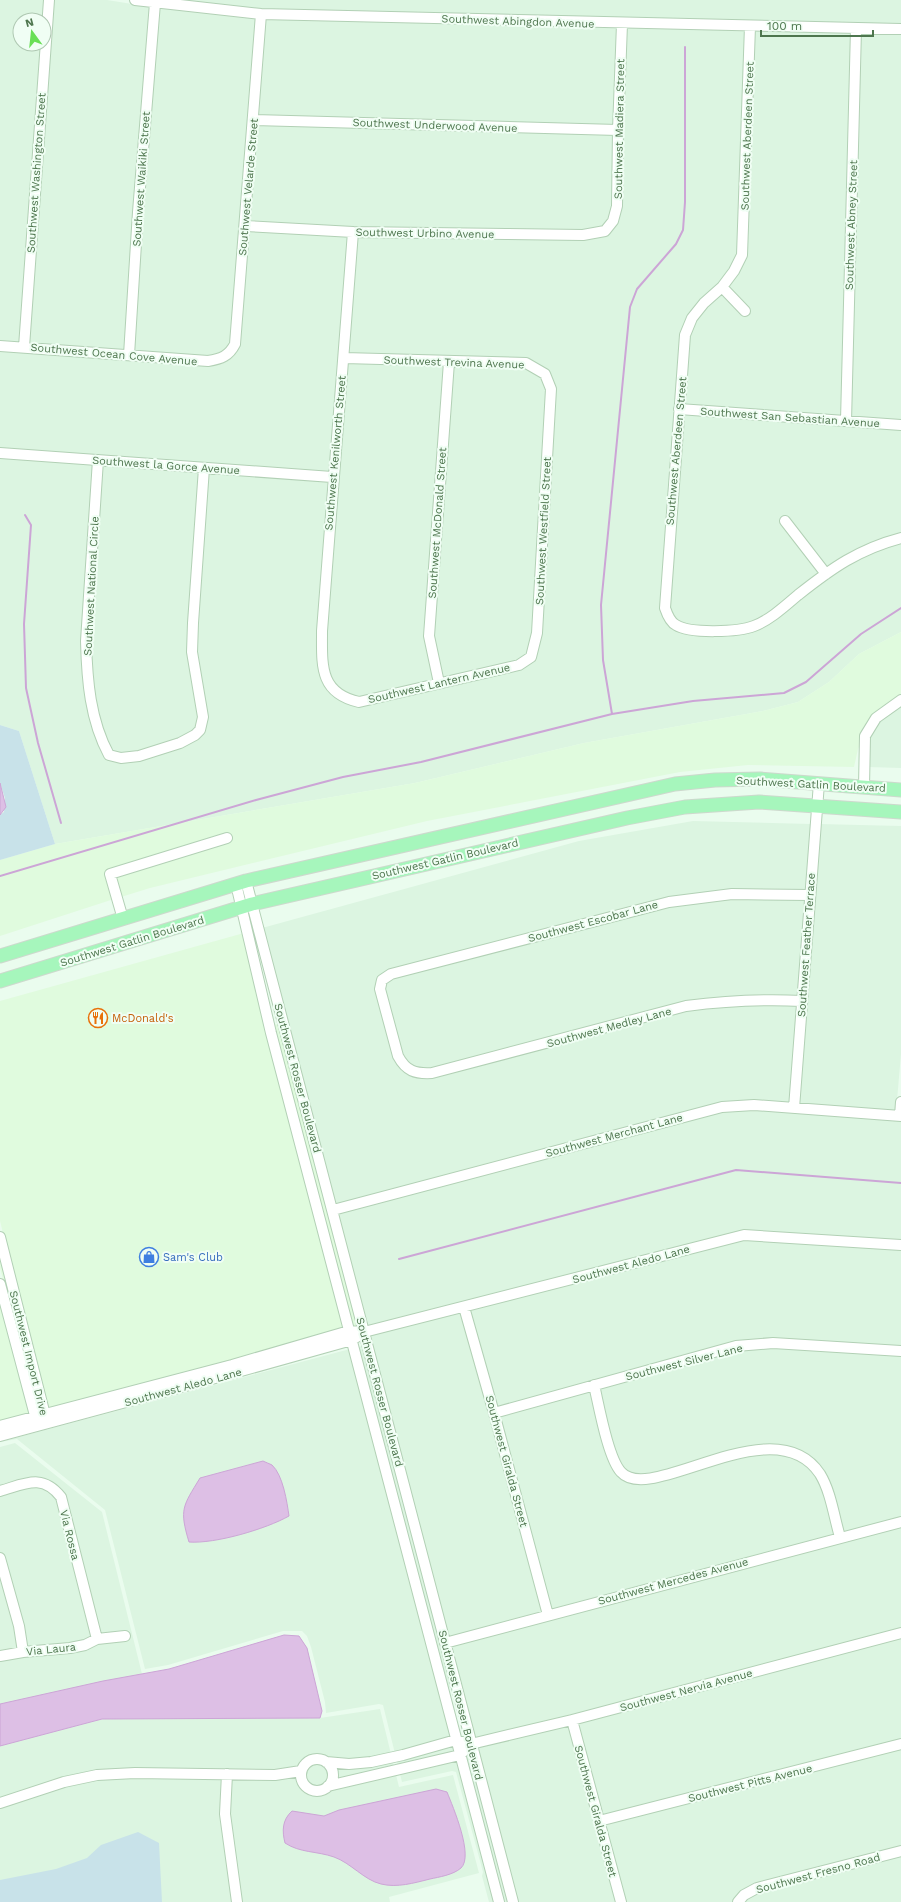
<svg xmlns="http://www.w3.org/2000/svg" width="901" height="1902" font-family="'Work Sans',sans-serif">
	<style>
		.residential { fill: #dcf5e1 }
		.commercial { fill: #e0fbde }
		.green { fill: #c8e2e9 }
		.water { fill: #ddbfe5; stroke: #cca5d6 }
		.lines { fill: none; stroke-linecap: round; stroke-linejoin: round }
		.stream { stroke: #cca5d6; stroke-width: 2 }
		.minor-casing { stroke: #b2d0b5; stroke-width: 12 }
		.major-casing { stroke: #cdd9cd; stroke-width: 15 }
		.minor { stroke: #fff; stroke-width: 10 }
		.major { stroke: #a6f6bc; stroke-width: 13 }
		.labels { text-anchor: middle; stroke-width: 4; stroke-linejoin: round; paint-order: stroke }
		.street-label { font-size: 11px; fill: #4e764e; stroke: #f0fef4 }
		.food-label { font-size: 11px; fill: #c56008; stroke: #f0fef4; text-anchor: start }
		.shop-label { font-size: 11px; fill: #366cbe; stroke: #f0fef4; text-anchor: start }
	</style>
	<rect width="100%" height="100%" fill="#eafcee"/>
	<path class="residential" d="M0,0H45L44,20H20V44H42L21,342H0Z
		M53,0H107L151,7L125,350L28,343Z
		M167,0H901V25L261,10Z
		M159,8L256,18L232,342L224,352L208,357L133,351L142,213Z
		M264,19L618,28L614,126L257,116Z
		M626,28L746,30L739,254L731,269L719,284L689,315L676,409L661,608L671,628L676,631L691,635L741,634L856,559L901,542V632L859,654L829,682L798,702L763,711L584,743L415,783L55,844L19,731L0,725V457L94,464L82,640L106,757L181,748L198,739L202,733L196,652L197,623L208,472L328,481L318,630L323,679L330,693L343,702L359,706L518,671L533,661L556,391L555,385L528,359L348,354L357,236L583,239L605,236L610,233L622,130Z
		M754,30L852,33L842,416L684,405L689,336L695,321L707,306L722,293L746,316L751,310L728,287L746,258L748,244Z
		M860,33L901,34V421L850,417Z
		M257,124L614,134L613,205L610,219L603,227L591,230L353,227L249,222Z
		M248,231L349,236L340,358L329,473L0,448V350L226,362L231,358Z
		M347,363L444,366L425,636L434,680L359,697L346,694L335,686L329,673L326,658L325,631Z
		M452,366L526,367L542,377L547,390L533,633L528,654L517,661L442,678L433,636Z
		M683,414L901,429V533L853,551L826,568L785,515L780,521L820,573L763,617L752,622L740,625L691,626L678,622L672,616L669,607Z
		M102,464L200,472L189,622L199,716L196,728L186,736L139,751L121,754L112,751L104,737L93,686L90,641Z
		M901,706V768L868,767V738L879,722Z
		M693,821L811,824L807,890L731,889L379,975L377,979L399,1066L406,1073L415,1078H433L687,1011L730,1005H798L791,1103L754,1101L336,1205L262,928L579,841Z
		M819,824L901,826V1054L896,1112L799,1104Z
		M732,898L806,899L798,996L767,994L728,997L685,1002L431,1069L419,1070L410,1066L402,1054L384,990L386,983L393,978L670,906Z
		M754,1110L901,1121V1241L742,1231L367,1327L338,1213L723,1112Z
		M744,1239L901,1249V1347L773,1339L497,1407L469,1311Z
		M462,1313L543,1611L448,1637L369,1335Z
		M364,1346L453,1687L447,1688L358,1347Z
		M774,1348L901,1356V1517L842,1532L822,1470L812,1458L803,1452L786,1446L757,1445L656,1472L639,1474L628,1472L617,1460L599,1388L736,1350Z
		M350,1349L453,1744L495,1902H489L482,1876L483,1872L456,1772L452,1771L402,1782L383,1705L379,1704L326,1713L325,1702L311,1647L307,1636L302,1631H283L168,1665L145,1669L105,1510L17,1439L0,1442Z
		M591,1390L619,1476L626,1481L631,1482L767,1453L793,1457L816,1475L823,1491L835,1534L551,1609L499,1416Z
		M15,1443L102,1512L142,1674L0,1704V1447Z
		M901,1526V1629L570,1716L474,1739L450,1646Z
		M901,1638V1740L601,1816L576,1723Z
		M380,1709L399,1787L453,1775L479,1873L389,1897L390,1902H0V1746L102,1719L320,1718Z
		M569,1725L617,1902H517L476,1747Z
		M901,1749V1846L756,1884L733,1902H625L604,1824Z
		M469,1752L509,1902H503L465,1756Z
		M901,1855V1902H743L759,1893Z"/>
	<path class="commercial" d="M901,632V695L873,716L858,749L854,767L748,765L680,772L427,821L150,888L121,897L115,877L232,841L230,833L109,870L114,899L0,936V860L55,844L415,783L584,743L763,711L798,702L829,682L859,654Z
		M244,933L345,1328L231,1361L47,1409L0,1221V1001Z
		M279,1024L359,1327H352L273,1025Z
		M0,1253L39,1411H38L0,1268Z
		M0,1299L30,1413L0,1421Z"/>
	<path class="green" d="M0,725L19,731L55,844L0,860V815L4,812L5,798L0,783Z
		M138,1832L159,1843L162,1902H0V1880L56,1869L87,1858L101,1845Z"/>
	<path class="water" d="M0,783L6,807L0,815Z
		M263,1461C265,1462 270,1464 272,1465C283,1475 287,1502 289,1516C266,1529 215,1544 189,1542C179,1509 183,1506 200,1478Z
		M284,1635L299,1636L307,1648L322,1711L320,1718L102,1719L0,1746V1704L103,1681L169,1669Z
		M436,1789L447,1792C453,1807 474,1856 461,1868C453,1875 439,1877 430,1879C414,1883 397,1888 381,1884C364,1880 351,1863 334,1857C317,1851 300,1853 285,1843C282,1831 282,1820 292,1811L324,1816L339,1810Z"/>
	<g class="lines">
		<path class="stream" d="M25,515L31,525L24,624L26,688L38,743L61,823
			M612,714L603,660L601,605L630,307L637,289L676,244L683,230L685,202V47
			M0,876L256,800L343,777L421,762L612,714L693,701L784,693L806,682L861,634L901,608
			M399,1259L736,1170L901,1183"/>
		<defs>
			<path id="minor" d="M135,0L261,14L901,29
				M750,26L742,255L734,271L722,287L704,303L692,318L685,335L665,608C667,614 670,622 676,625C690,634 739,632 754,626C770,620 785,606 798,595C832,568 859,549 901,538
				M253,120L618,130
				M245,226L353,232L506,234L583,235L605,231L613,221L617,206L618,130L622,24
				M722,287L745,311
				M0,346L208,361C221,359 229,356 235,344L261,14
				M24,347L49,0
				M129,355L138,212L155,3
				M344,358L526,363L545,374L551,389L537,633L531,657L519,665L359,702C319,693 322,665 322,631L353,232
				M679,409L901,425
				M846,421L856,29
				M0,453L332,477
				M98,460L86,641C87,680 90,720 109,755L121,758L139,756L180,743L195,735L200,730L203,717L192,652L193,623L204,468
				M785,521L826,574
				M439,683L429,636L449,362
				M864,787L865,736L876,718L901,700
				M246,881L513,1902
				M236,884L271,1033L499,1902
				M123,919L110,874L227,838
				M802,1001C763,999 725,1001 686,1006L432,1073C415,1074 406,1071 398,1056L380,989L382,980L391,974L669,902L732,894L810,895
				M794,1108L819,783
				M900,1116L901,1102
				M333,1210L722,1107L754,1105L901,1116
				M0,1237L46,1419
				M0,1284L37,1423
				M464,1307L494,1413L548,1615
				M594,1385C599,1406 608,1458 621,1472C651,1506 774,1405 820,1474C831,1492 834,1517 840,1537
				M494,1413L736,1346L773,1343L901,1351
				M0,1426L232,1365L349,1331L364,1332L744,1235L901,1245
				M0,1436L234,1373L352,1340L358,1336
				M0,1491C25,1484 42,1473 61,1497L97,1639
				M0,1558L19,1626L23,1652
				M445,1643L901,1522
				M0,1656L23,1652L70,1648L85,1645L97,1639L125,1636
				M572,1720L621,1902
				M301 1775a16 16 0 1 1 32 0a16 16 0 1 1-32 0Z
				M326,1762L349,1764L371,1762L403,1755L456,1740L471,1744L572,1720L901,1633
				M227,1774L225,1814L237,1902
				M328,1786L460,1755L464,1751
				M0,1803L64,1782L97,1775L135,1773L275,1775L301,1771
				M599,1821L901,1744
				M738,1902L744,1895L757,1888L901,1851"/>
			<path id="major" d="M0,956L246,881L675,784L715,780L760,779L901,790
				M0,981L252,904L627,818L685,807L759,802L901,812"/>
		</defs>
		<use href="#minor" class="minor-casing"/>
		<use href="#major" class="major-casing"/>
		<use href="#minor" class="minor"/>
		<use href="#major" class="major"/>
	</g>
	<defs>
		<symbol id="restaurant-ring" viewBox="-11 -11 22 22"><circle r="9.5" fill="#f0fef4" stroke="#e8710a" stroke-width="1.5"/><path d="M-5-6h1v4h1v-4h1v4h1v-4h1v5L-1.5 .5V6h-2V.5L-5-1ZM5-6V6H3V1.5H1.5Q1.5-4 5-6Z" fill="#e8710a"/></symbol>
		<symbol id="shop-ring" viewBox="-11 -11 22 22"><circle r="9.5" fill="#f0fef4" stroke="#3f7fe0" stroke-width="1.5"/><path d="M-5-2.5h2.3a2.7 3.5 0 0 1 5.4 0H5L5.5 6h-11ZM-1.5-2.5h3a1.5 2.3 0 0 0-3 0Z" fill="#3f7fe0"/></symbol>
	</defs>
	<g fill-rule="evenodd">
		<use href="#restaurant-ring" x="87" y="1007" width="22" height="22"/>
		<use href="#shop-ring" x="138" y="1246" width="22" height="22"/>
	</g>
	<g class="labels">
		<g class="street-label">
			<text transform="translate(518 21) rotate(2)" y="4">Southwest Abingdon Avenue</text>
			<text transform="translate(435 125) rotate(2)" y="4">Southwest Underwood Avenue</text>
			<text transform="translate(619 129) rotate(-89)" y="4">Southwest Madiera Street</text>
			<text transform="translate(747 136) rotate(-88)" y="4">Southwest Aberdeen Street</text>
			<text transform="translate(36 173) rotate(-86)" y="4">Southwest Washington Street</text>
			<text transform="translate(141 179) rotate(-86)" y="4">Southwest Waikiki Street</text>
			<text transform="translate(248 187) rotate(-85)" y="4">Southwest Velarde Street</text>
			<text transform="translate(851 225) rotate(-88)" y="4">Southwest Abney Street</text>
			<text transform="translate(425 233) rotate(1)" y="4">Southwest Urbino Avenue</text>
			<text transform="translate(114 354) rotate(5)" y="4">Southwest Ocean Cove Avenue</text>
			<text transform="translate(454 362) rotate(2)" y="4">Southwest Trevina Avenue</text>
			<text transform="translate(790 417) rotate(4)" y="4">Southwest San Sebastian Avenue</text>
			<text transform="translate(676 451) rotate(-85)" y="4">Southwest Aberdeen Street</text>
			<text transform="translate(335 453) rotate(-85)" y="4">Southwest Kenilworth Street</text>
			<text transform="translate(166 465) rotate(4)" y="4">Southwest la Gorce Avenue</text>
			<text transform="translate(437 523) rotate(-86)" y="4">Southwest McDonald Street</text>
			<text transform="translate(543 531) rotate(-87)" y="4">Southwest Westfield Street</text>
			<text transform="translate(91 586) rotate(-87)" y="4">Southwest National Circle</text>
			<text transform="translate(439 683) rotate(-13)" y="4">Southwest Lantern Avenue</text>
			<text transform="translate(811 784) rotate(3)" y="4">Southwest Gatlin Boulevard</text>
			<text transform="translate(445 859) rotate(-13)" y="4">Southwest Gatlin Boulevard</text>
			<text transform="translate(593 921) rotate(-15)" y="4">Southwest Escobar Lane</text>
			<text transform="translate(132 941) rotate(-17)" y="4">Southwest Gatlin Boulevard</text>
			<text transform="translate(806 945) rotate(-86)" y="4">Southwest Feather Terrace</text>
			<text transform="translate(609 1027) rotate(-15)" y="4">Southwest Medley Lane</text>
			<text transform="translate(298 1078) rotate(75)" y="4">Southwest Rosser Boulevard</text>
			<text transform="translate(614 1135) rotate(-15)" y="4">Southwest Merchant Lane</text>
			<text transform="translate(631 1264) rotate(-15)" y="4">Southwest Aledo Lane</text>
			<text transform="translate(29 1353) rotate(76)" y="4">Southwest Import Drive</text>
			<text transform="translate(684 1362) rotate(-14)" y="4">Southwest Silver Lane</text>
			<text transform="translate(183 1387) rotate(-15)" y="4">Southwest Aledo Lane</text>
			<text transform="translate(380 1392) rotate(75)" y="4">Southwest Rosser Boulevard</text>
			<text transform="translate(507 1461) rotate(75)" y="4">Southwest Giralda Street</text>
			<text transform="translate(70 1535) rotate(76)" y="4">Via Rossa</text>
			<text transform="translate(673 1581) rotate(-15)" y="4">Southwest Mercedes Avenue</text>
			<text transform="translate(51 1649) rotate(-6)" y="4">Via Laura</text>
			<text transform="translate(686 1690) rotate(-15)" y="4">Southwest Nervia Avenue</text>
			<text transform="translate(461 1705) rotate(76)" y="4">Southwest Rosser Boulevard</text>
			<text transform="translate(750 1783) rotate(-14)" y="4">Southwest Pitts Avenue</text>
			<text transform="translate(596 1811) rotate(75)" y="4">Southwest Giralda Street</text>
			<text transform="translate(818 1873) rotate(-15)" y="4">Southwest Fresno Road</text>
		</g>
		<g class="food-label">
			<text x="112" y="1022">McDonald's</text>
		</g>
		<g class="shop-label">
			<text x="163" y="1261">Sam's Club</text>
		</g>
	</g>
	<g transform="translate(32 32) rotate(345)"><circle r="19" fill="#f0fef4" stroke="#afc8b2"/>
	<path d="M0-3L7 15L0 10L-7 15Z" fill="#69df56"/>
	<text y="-6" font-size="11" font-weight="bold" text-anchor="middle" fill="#4e764e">N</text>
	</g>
	<path d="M761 30v6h112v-6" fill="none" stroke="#4e764e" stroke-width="2"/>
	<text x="767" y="30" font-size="12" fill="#4e764e" stroke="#f0fef4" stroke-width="3" paint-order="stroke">100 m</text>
</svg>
